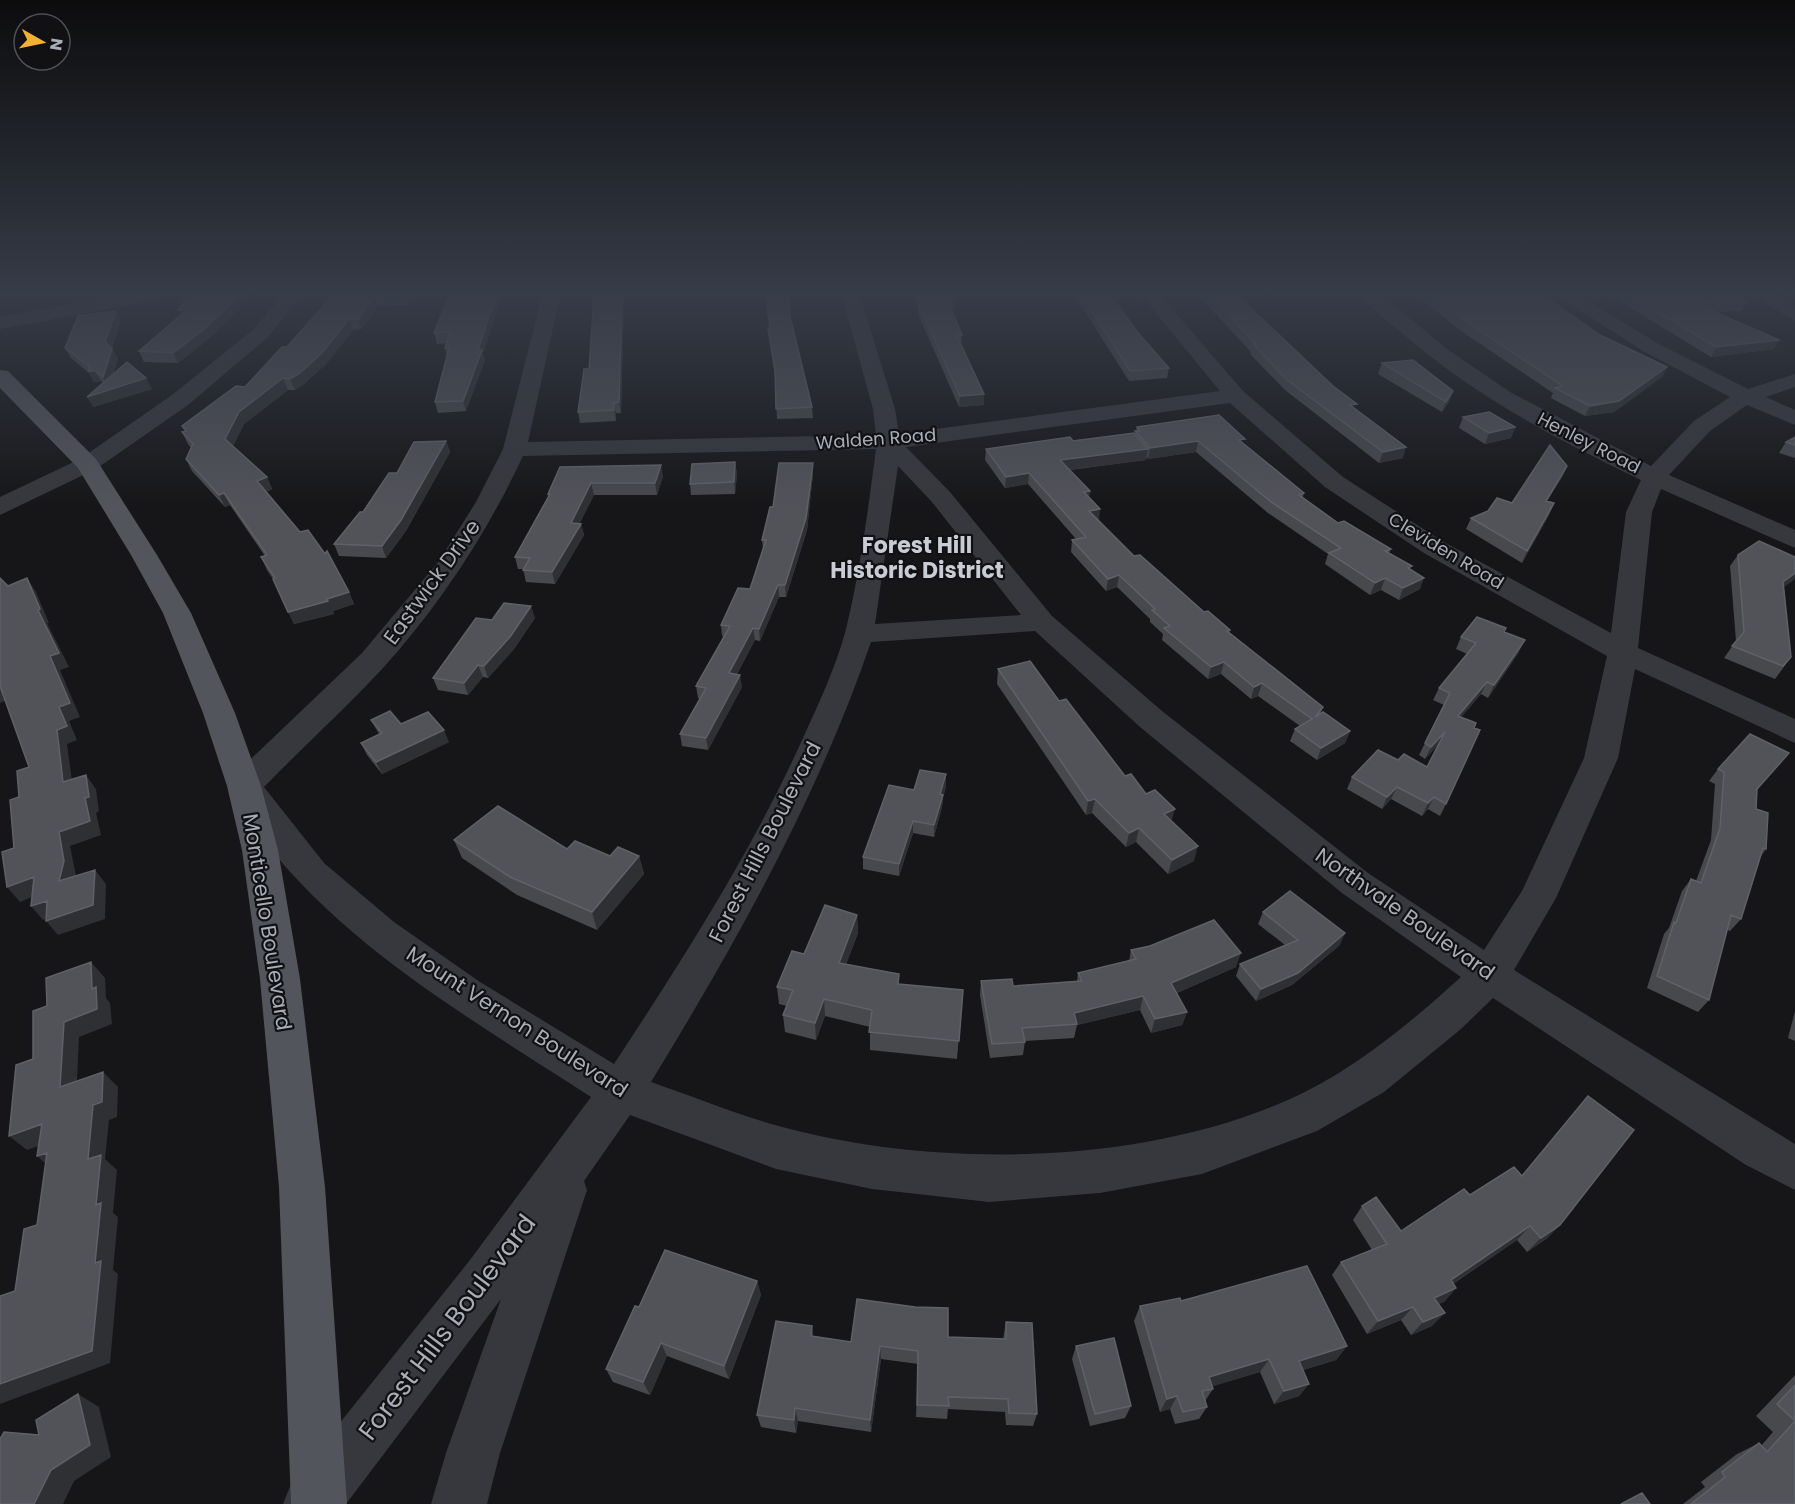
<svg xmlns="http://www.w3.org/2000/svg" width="1795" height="1504" font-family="Poppins,sans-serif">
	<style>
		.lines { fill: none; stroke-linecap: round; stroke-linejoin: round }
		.minor { fill: #37383d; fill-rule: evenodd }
		.major { fill: #53555c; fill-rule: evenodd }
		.wall { fill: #47494d }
		.shaded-wall { fill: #2f3033 }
		.building { fill: #525359; stroke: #5f6168; stroke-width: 1.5 }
		.labels { text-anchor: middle; stroke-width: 4.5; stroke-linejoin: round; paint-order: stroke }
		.far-street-label { font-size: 18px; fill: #a8adb8; stroke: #111113 }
		.street-label { font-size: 21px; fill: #a8adb8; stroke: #111113 }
		.neighbourhood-label { font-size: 22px; font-weight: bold; fill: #c9ccd4; stroke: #111113 }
		.near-street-label { font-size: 26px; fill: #a8adb8; stroke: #111113 }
	</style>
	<rect width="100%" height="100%" fill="#161618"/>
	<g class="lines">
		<path class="minor" d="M114,296H155L146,302L0,329V317Z
			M282,296H301L268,337L188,405L96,469L0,515V497L80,459L172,395L254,329Z
			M542,296H560L528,442L876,435L873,409L842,296H860L895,409L899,434L1220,391L1142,296H1161L1243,391L1343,477L1442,541L1611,633L1626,512L1641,480C1556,439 1473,395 1402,333C1389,322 1372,310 1362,296H1383L1447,349L1510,392L1651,466L1694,421L1730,397L1643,351L1558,296H1580L1657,343L1748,389L1795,374V387L1766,397L1795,410V425L1747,405L1710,431L1669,475L1795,530V548L1661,489L1652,512L1638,648L1795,719V743L1635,669L1618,758L1556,898L1514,970L1795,1144V1190L1746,1165L1493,998L1461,1029L1384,1092L1317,1131L1202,1174L1100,1193L989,1202L872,1189L776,1169L630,1115L584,1181L587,1190L500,1453L487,1504H431L446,1453L501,1299L346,1504H283L291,1484L470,1260L591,1097C458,1010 309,928 227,786L232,777L362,653L439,561L476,502L503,449ZM1230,403L1325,487L1424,553L1607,656L1584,758L1522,891L1484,950L1368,873L1162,711L1052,616L950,492L906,447ZM876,449C868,510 860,573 845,633C835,669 818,705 803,738C751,853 683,959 614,1064L480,982L394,922L324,863L264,787C303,747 345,709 383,668C440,605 487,533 523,456ZM898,466L932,502L1021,615L875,624ZM1035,631L1140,727L1342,893L1461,977C1409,1024 1353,1071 1288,1100C1138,1166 932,1169 775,1125C733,1113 692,1096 651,1082C737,941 817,799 871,642Z
			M1753,296H1776L1795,307V321Z"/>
		<path class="major" d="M0,370L8,371L96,459L157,555L191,613L235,713L261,786L278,850L300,979L325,1187L347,1504H291L279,1187L260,979L242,850L227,786L203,713L163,613L131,555L78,468L0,388Z"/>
	</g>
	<path class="wall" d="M189,296H248L238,311L207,340L178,363L144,362L139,351L181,315L178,310Z
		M332,296H412L408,305L378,307L361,329L353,330L327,363L304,384L295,390H288L244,424L233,446L267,477L272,489L266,492L349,592L354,604L333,611L334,614L294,624L273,579L267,570L261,557L265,556L230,505L225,507L192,471L186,459L191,448L188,444L182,432L185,431L182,426L245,387L287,347Z
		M449,296L483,354L485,360L466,411L438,413L435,402L447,356L445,348L447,343L437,344L434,333Z
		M594,296H624L621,413H616V421L580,423L578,412L589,369Z
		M766,296L790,316L812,407L813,418L777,419L775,377L769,338L768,328H769Z
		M914,296H954L955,298V308H951L962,335L961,345L984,394V405L959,407L918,314V306Z
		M1075,296H1111L1139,334L1169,368L1167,378L1129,381Z
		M1199,296H1238L1356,409L1403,458L1379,463L1285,390L1250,354L1251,352Z
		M1417,296H1544L1600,335L1667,367L1662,377L1614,412L1585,416L1551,398L1553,393L1464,333Z
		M1611,296H1738L1746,302L1741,311L1714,312L1779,340L1774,349L1711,357Z
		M121,320L112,348L118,359L113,375L152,389L93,407L103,383L101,381L94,382L89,373L71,358L65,348Z
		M1382,363L1449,402L1442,412L1378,374Z
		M1463,417L1515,427L1511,438L1485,444L1459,428Z
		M1137,427L1243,444L1304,493L1303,497L1338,523L1391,549L1389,553L1410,569L1420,589L1399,600L1381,590L1370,595L1325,564L1328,554L1268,513L1196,452L1148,459L1147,457L1146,460L1070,470L1090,491L1089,497L1099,521L1134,556L1204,612L1230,630L1229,633L1323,707L1320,714L1350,731L1345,743L1317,760L1290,741L1295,729L1300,726L1258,696L1251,699L1221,674L1208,679L1162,640L1163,634L1150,622V619L1117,587L1106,591L1071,552L1072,540L1076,539L1028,484L1005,488L985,460L986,449L1135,434Z
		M1795,437V458L1779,453L1786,442Z
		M446,441L450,452L406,531L386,558L339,556L334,544L397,473Z
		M735,462L737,474L735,494L691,495L690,484Z
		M1567,466L1562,477L1547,501L1554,503L1549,515L1522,563L1466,529L1471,518L1512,503Z
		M560,467L663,476L657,495H594L579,524H581L584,535L555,584L526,582L523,569H518L515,557L548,497V494Z
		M813,474L807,530L786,597H779L760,641L755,640L737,674L742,687L708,750L682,746L680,734L700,699L698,698L696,686L724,637L722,636L721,625L750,589L763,549L762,540L773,507Z
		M1738,555L1784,588L1791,657L1775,679L1724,658L1736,641L1730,566Z
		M535,618L514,649L488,678L483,677L468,695L438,690L433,678L492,620Z
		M1506,628L1504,632L1519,652L1488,698L1481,694L1461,717L1446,804L1440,816L1428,809L1422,816L1391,799L1382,809L1347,789L1352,777L1398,760L1427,767L1438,745L1425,759L1419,755L1444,705L1433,700L1439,688L1467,654L1456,649L1461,637Z
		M998,669L1059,701L1125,776L1146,794L1172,822L1194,861L1168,874L1136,842L1126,847L1092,813L1086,815L997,684Z
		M371,720L449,742L382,774L367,755L361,743L379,734Z
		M1789,753L1757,790L1756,809L1766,849L1761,856L1741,919L1730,931L1727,930L1709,1000L1698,1012L1647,988L1664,934L1669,928L1682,891L1691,879L1696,881L1711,840L1715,784L1709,781L1718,769Z
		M946,774V787L943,797L942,807L934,837L913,833L899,876L863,869V857L914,790Z
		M454,840L567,849L610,856H639L644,874L597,930L517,895L462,858Z
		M1263,912L1340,945L1292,985L1256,1001L1236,976L1240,964L1285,945L1258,924Z
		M857,915L858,933L846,964L899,974V984L963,990L957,1059L870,1050V1027L825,1016L816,1040L785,1032L783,1015L787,1006L779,1004L777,987L804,954Z
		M1131,950L1236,967L1177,993L1187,1012L1182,1025L1151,1033L1140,1010L1077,1025L1074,1038L1025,1041L1023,1055L990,1058L980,995L981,981L1013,986L1077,981L1078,973L1129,961Z
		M1795,1011V1041L1788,1038Z
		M1588,1096L1560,1225L1546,1239L1527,1252L1517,1240L1453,1284L1456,1288L1444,1302L1438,1304L1432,1326L1411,1335L1401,1320L1367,1334L1332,1275L1341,1262L1372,1250L1353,1220L1362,1206L1401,1231L1470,1195L1522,1175Z
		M757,1281L761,1295L729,1379L667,1356L650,1395L613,1382L606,1369L639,1307Z
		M1181,1301L1347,1346L1336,1360L1303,1370L1309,1384L1299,1396L1274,1404L1260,1372L1212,1386L1213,1389L1205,1401L1207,1407L1199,1419L1175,1424L1170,1409L1160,1412L1134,1321L1140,1306Z
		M1006,1322L1037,1414L1033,1426L1006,1425L1005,1412L948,1409L947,1419L916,1417L918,1364L881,1359L871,1432L798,1421L796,1433L761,1427L757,1415L812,1326L813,1336L851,1342L948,1337L1003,1339Z
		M1076,1346L1131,1406L1125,1418L1090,1426L1072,1359Z
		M1795,1375V1504H1683L1705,1487L1701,1482L1737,1454L1759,1443L1761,1446L1773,1432L1756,1416Z"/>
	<path class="shaded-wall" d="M238,296H248L238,311L207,340L178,363L173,353Z
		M405,296H412L408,305Z
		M496,296H502L483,354L485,360L466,411L463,401L478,350Z
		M622,296H624L621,413L619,402Z
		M374,297L378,307L361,329L358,319Z
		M188,309L183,320L178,310Z
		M116,311L121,320L110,353L105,342Z
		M349,319L353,330L327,363L304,384L295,390L290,379Z
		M1779,340L1774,349L1711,357L1716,347Z
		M112,349L118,359L108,387L103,377Z
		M1667,367L1662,377L1614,412L1585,416L1590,406Z
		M89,371H95L101,381L94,382Z
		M146,378L152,389L93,407L87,397Z
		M283,378L288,390L244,424L231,451L225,439L239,412Z
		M1453,391L1449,402L1442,412L1446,402Z
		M984,394V405L959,407L960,396Z
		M614,403L616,413V421L614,410Z
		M1515,427L1511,438L1485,444L1489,433Z
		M446,441L450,452L406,531L386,558L382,546Z
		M1198,441L1196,452L1148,459L1150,448Z
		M1406,447L1403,458L1379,463L1383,452Z
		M1148,449L1146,460L1059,471L1060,460Z
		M735,462L737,474L735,494L734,482Z
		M813,463V474L807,530L786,597L785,585Z
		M661,465L663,476L657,495L655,483Z
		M1567,466L1562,477L1540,512L1546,501Z
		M1029,473L1028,484L1005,488L1006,477Z
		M267,477L272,489L262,493L257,481Z
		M591,483L594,495L574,535L571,523Z
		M1090,491L1088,502L1084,492Z
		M224,493L230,505L225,507L219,495Z
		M1554,503L1549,515L1522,563L1527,551Z
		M1100,509L1099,521L1089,511Z
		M581,524L584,535L555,584L552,572Z
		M1795,573V579L1775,594L1783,582Z
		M1119,575L1117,587L1106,591L1108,579Z
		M27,578L36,592L49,623H47L69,667L60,670L80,717L69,721L77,740L67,744L74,796L63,782L57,730L59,707L38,610Z
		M1385,578L1381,590L1370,595L1375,583Z
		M1424,578L1420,589L1399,600L1403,588Z
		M778,585L779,597L760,641L759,629Z
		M349,592L354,604L333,611L334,614L294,624L288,612Z
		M531,606L535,618L514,649L488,678L484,666Z
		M753,628L755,640L731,685L729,673Z
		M1525,640L1519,652L1488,698L1494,685Z
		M1224,662L1221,674L1208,679L1211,667Z
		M478,665L483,677L468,695L464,683Z
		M740,675L742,687L708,750L706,738Z
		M1487,682L1481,694L1452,728L1458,716Z
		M1262,683L1258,696L1251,699L1254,687Z
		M0,686L10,699L0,703Z
		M444,730L449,742L382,774L376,762Z
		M1350,731L1345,743L1317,760L1321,748Z
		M1445,732L1439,744L1425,759L1431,747Z
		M1789,753L1779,765L1747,801L1757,789Z
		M946,774V787L943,797L942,807L934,837V825L940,794Z
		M86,775L96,789L99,811L96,813L101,835L70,846L76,876L71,895L59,881V832L85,798Z
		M1397,787L1391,799L1382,809L1387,797Z
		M1434,797L1428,809L1422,816L1428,803Z
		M1095,799L1092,813L1086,815L1088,801Z
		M1175,809L1171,823L1164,814Z
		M913,821V833L899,876V864Z
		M1139,828L1136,842L1126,847L1129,833Z
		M1198,846L1194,861L1168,874L1172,860Z
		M639,856L644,874L597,930L592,912Z
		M95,870L106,884L105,919L58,935L46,921Z
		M34,877L46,891L20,902L7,887Z
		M47,901L60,915L43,920L31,906Z
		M857,915L858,933L840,981L839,963Z
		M1345,933L1340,945L1292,985L1256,1001L1261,989Z
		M1241,953L1236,967L1167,997L1171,983Z
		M91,962L105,978L106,998L110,1003L112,1024L79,1037L76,1102L60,1087L64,1022L92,989Z
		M1143,996L1140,1010L1077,1025L1074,1013Z
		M824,999L825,1016L816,1040L815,1023Z
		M1187,1012L1182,1025L1151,1033L1155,1019Z
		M103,1072L118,1087L117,1117L109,1120L105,1159L117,1170L113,1213L118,1217L113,1270L118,1274L110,1363L0,1404V1384L95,1263L96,1205L88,1159L93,1105Z
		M42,1124L58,1139L27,1150L9,1136Z
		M47,1153L54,1171L37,1156Z
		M1560,1225L1546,1239L1527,1252L1541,1238Z
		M1530,1226L1517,1240L1439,1293L1451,1280Z
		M757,1281L761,1295L729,1379L724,1366Z
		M1456,1288L1444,1302L1422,1311L1434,1298Z
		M1413,1307L1401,1320L1367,1334L1378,1321Z
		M1445,1313L1432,1326L1411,1335L1423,1322Z
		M661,1343L667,1356L650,1395L643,1382Z
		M880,1346L881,1359L871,1432L870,1420Z
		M1347,1346L1336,1360L1289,1374L1299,1361Z
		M1269,1359L1260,1372L1201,1390L1209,1377Z
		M1309,1384L1299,1396L1274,1404L1284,1391Z
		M78,1394L99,1407L111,1457L74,1481L63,1504H34Z
		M1177,1396L1170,1409L1160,1412L1167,1399Z
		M795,1408L798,1421L796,1433L794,1420Z"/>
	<path class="building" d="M189,296H238L234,301L203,330L173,353L139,351L188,309L178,310Z
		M332,296H385L374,297L358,319H349L323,352L300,373L290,379L283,378L239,412L225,439L267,477L257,481L300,532L308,530L325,554L327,551L349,592L327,599L328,601L288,612L273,579L275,578L261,557L267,555L224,493L219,495L186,459L193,444L182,432L186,431L182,426L236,386L245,387L282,347H287Z
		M449,296H496L478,350H482L463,401L435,402L449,348H445L450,332L434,333Z
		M594,296H622L619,402L614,403V410L578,412L584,369H589Z
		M766,296H788L790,316L812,407L776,409L775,370L768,328H770Z
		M918,296H954L955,298L947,299L962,335L957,336L984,394L960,396L918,304H922Z
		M1082,296H1111L1139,334L1169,368L1130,371Z
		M1210,296H1238L1333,386L1357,404L1350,405L1406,447L1383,452L1287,380L1253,344H1256Z
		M1433,296H1544L1600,335L1667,367L1619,401L1590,406L1555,388L1563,386L1468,323Z
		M1630,296H1738L1746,302L1694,303L1779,340L1716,347Z
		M116,311L105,342L112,349L103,377L95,371H89V366L65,348L78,316Z
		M1413,360L1453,391L1446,402L1382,363Z
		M127,362L146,378L87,397Z
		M1489,412L1515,427L1489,433L1463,417Z
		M1219,415L1245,439L1239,440L1304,493L1299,495L1338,523L1344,521L1391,549L1385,551L1412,566L1408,568L1424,578L1403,588L1385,578L1375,583L1329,553L1341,548L1271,502L1198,441L1150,448L1135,431H1140L1137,427Z
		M1134,433L1148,449L1060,460L1090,491L1084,492L1100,509L1089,511L1134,556L1140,555L1204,612L1208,611L1230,630L1227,631L1323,707L1315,717L1323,712L1350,731L1321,748L1295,729L1312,719L1262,683L1254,687L1224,662L1211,667L1164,628L1170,626L1152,610L1155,609L1119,575L1108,579L1072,540L1086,537L1029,473L1006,477L986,449L1070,437L1073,441Z
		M1795,437V445L1786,442Z
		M446,441L401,520L382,546L334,544L360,512H363L389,473H397L414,442Z
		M1550,445L1567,466L1546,501L1554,503L1527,551L1471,518L1488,511L1497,498L1512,503Z
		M735,462L734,482L690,484L692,464Z
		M779,463H813L806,518L785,585H778L759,629L753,628L729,673L740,675L706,738L680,734L706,688L696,686L730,626L721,625L738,588L750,589L766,540H762L770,507H773Z
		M661,465L655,483H591L571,523L581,524L552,572L523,570L530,558L515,557L550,494H548L560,467Z
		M1759,541L1795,557V573L1783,582L1791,657L1783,666L1732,646L1744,632L1738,555Z
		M0,578L8,586L27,578L40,609L38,610L59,653L50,656L70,703L59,707L67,726L57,730L63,782L86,775L89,797L85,798L90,821L59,832L64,861L59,881L95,870L93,905L46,921L47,901L31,906L34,877L7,887L2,852L14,848L10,800L19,797L17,771L29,767L0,686Z
		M504,603L531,606L510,637L484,666L478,665L464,683L433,678L476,618L492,620Z
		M1477,617L1506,628L1504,632L1525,640L1494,685L1487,682L1458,716L1476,723L1474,728L1480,730L1446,804L1434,797L1428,803L1397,787L1387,797L1352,777L1378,750L1398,760L1404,754L1427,767L1445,732L1431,747L1425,743L1450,693L1439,688L1476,643L1461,637Z
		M1030,661L1059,701L1066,699L1125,776L1131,774L1146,794L1155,790L1175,809L1164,814L1198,846L1172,860L1139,828L1129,833L1095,799L1088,801L998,669Z
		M390,711L401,724L428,712L444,730L376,762L361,743L382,733L371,720Z
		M1750,734L1789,753L1757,789L1756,809L1768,813L1766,849L1763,848L1741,919L1731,915L1709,1000L1657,976L1674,922L1676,923L1691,879L1701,883L1720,828L1724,772L1718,769Z
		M920,770L946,774L940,794L943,795L934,825L913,821L899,864L863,857L889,785L914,790Z
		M498,806L567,849L575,841L610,856L618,847L639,856L592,912L510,877L454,840Z
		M1290,891L1345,933L1298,973L1261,989L1240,964L1298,940L1263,912Z
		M825,905L857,915L839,963L899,974L898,984L963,990L959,1041L869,1032L872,1010L824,999L815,1023L783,1015L793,990L777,987L792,951L804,954Z
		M1214,920L1241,953L1171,983L1187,1012L1155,1019L1143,996L1074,1013L1077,1024L1022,1028L1025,1042L992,1044L981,981L1012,979L1013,986L1082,981L1078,973L1136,959L1131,950L1150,946Z
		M91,962L92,989L96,987L97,1009L64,1022L60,1087L103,1072L102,1102L93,1105L88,1159L101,1155L96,1205L101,1203L95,1263L101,1261L92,1351L0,1384V1296L15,1291L24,1229L37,1225L47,1153L37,1156L42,1124L9,1136L16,1065L33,1059V1011L47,1006L46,978Z
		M1588,1096L1634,1130L1560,1225L1541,1238L1530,1226L1451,1280L1456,1288L1434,1298L1445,1313L1423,1322L1413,1307L1378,1321L1341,1262L1387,1244L1362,1206L1376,1197L1401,1231L1464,1189L1470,1195L1514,1167L1522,1176Z
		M665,1250L757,1281L724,1366L661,1343L643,1382L606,1369L635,1306L639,1307Z
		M1307,1266L1347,1346L1299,1361L1309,1384L1284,1391L1269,1359L1209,1377L1213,1389L1202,1391L1207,1407L1183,1412L1177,1396L1167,1399L1140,1306L1180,1298L1181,1301Z
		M857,1299L915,1307L948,1308V1337L1006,1339V1322L1032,1323L1037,1414L1009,1413L1008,1399L948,1397L949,1406L917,1405L918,1351L880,1346L870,1420L795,1408L794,1420L757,1415L776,1321L812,1326L811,1336L851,1342Z
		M1114,1338L1131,1406L1095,1414L1076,1346Z
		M1795,1385V1421L1777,1404Z
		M78,1394L90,1445L51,1470L34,1504H0V1439L4,1432L39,1435L36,1420Z
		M1795,1421V1504H1691L1725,1477L1722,1472L1759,1443L1767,1452Z
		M1642,1493L1650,1504H1621Z"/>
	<linearGradient id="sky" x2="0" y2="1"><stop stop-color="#0c0c0d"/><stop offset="0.58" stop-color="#363c48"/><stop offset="1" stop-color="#363c48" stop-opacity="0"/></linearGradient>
	<rect width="1795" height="507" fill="url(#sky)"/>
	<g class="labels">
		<g class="far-street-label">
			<text transform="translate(876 439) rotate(-4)" y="6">Walden Road</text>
			<text transform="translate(1589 443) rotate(27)" y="6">Henley Road</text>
			<text transform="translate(1446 551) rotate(31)" y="6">Cleviden Road</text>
		</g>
		<g class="street-label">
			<text transform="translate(432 582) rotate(-54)" y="7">Eastwick Drive</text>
			<text transform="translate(765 842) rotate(-63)" y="7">Forest Hills Boulevard</text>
			<text transform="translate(1405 914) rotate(35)" y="7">Northvale Boulevard</text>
			<text transform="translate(267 922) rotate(81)" y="7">Monticello Boulevard</text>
			<text transform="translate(517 1022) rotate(33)" y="7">Mount Vernon Boulevard</text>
		</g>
		<g class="neighbourhood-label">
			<text x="917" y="553">Forest Hill<tspan x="917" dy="25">Historic District</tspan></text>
		</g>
		<g class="near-street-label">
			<text transform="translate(447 1327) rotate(-53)" y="9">Forest Hills Boulevard</text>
		</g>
	</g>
	<g transform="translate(42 42) rotate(99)"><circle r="28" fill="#111113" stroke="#4d4f55" stroke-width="1.5"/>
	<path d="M0-4.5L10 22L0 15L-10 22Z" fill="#f2b134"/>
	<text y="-9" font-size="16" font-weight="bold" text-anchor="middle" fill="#a8adb8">N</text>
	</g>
</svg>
